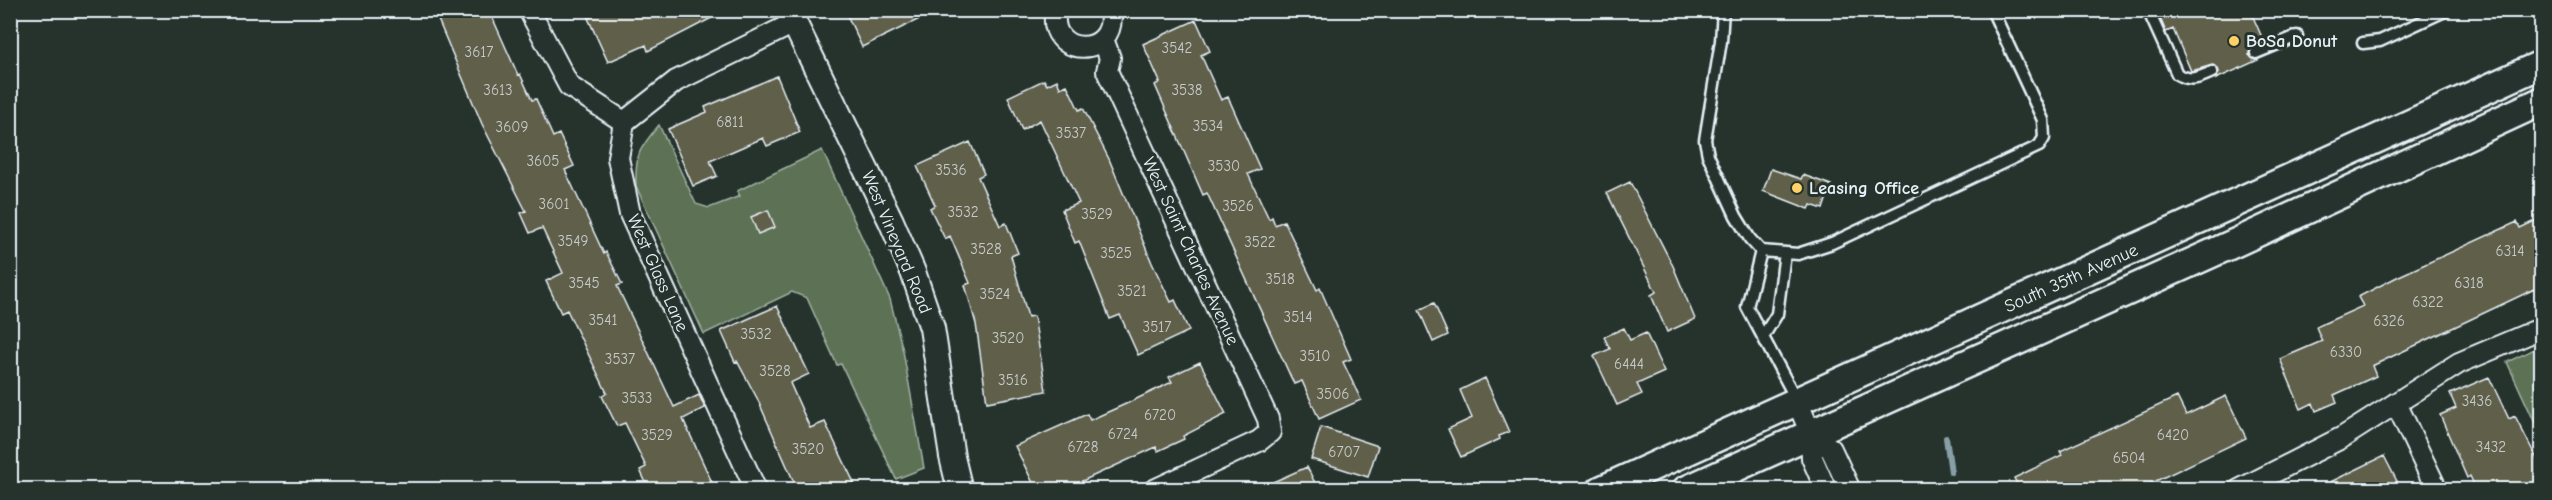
<svg xmlns="http://www.w3.org/2000/svg" width="2552" height="500" font-family="'Comic Neue',sans-serif">
	<style>
		.green { fill: #5d7255; stroke: #a2b2a6; stroke-width: 1.5 }
		.lines { fill: none; stroke-linecap: round; stroke-linejoin: round }
		.stream { stroke: #889fa6; stroke-width: 6 }
		.building { fill: #605e4a; stroke: #e8f1f8; stroke-width: 1.5 }
		.service-casing { stroke: #e8f1f8; stroke-width: 15 }
		.minor-casing { stroke: #e8f1f8; stroke-width: 24 }
		.tertiary-casing { stroke: #e8f1f8; stroke-width: 28 }
		.secondary-casing { stroke: #e8f1f8; stroke-width: 32 }
		.path { stroke: #e8f1f8; stroke-width: 4; stroke-dasharray: 1.5 4.5; stroke-linecap: butt }
		.service { stroke: #26332d; stroke-width: 10 }
		.minor { stroke: #26332d; stroke-width: 20 }
		.tertiary { stroke: #26332d; stroke-width: 24 }
		.secondary { stroke: #26332d; stroke-width: 27 }
		.poi-dot { fill: #ffd166; stroke: #26332d; stroke-width: 2 }
		.labels { text-anchor: middle; stroke-width: 6; stroke-linejoin: round; paint-order: stroke }
		.number-label { font-size: 15px; fill: #c6cccc }
		.poi-label { font-size: 18px; font-weight: bold; fill: #e8f1f8; stroke: #26332d; text-anchor: start }
		.street-label { font-size: 18px; fill: #e8f1f8; stroke: #26332d }
	</style>
	<rect width="100%" height="100%" fill="#26332d"/>
	<filter id="ink" filterUnits="userSpaceOnUse"><feTurbulence type="fractalNoise" baseFrequency=".0167" numOctaves="2"/><feDisplacementMap in="SourceGraphic" scale="12" xChannelSelector="R" yChannelSelector="G"/><feConvolveMatrix kernelMatrix="1 2 1 2 8 2 1 2 1" color-interpolation-filters="sRGB"/></filter>
	<g filter="url(#ink)">
		<path class="green" d="M659,125L696,204L709,208L740,196L737,191L822,150L890,299L903,351L924,468L896,479L841,364L837,365L807,298L792,292L704,334L636,186C635,154 639,149 659,125Z
			M2541,346V436L2507,362Z"/>
		<g class="lines">
			<path class="stream" d="M1946,438L1951,472"/>
		</g>
		<path class="building" d="M434,10H489L518,75L520,74L532,100L536,99L553,137L559,134L574,166L565,170L604,254L606,252L622,284L617,286L674,407L699,395L705,408L683,419L715,489H649L640,470L646,467L625,423L617,426L602,396L607,393L567,310L561,313L546,281L563,273L542,228L530,233L521,213L526,211L482,124Z
			M605,10H727L648,51L646,45L608,62L588,18Z
			M856,10H938L862,47L847,15Z
			M2177,10H2250L2264,42L2250,48L2249,55L2258,60L2216,79L2219,72L2213,65L2191,71L2173,29L2166,32L2160,18Z
			M1196,20L1210,51L1201,55L1221,100L1228,97L1260,169L1248,174L1269,219L1272,217L1275,225L1284,221L1317,290L1320,288L1351,359L1343,362L1361,400L1319,419L1302,381L1294,384L1207,193L1203,195L1155,85L1160,82L1143,44Z
			M777,76L800,132L767,146L763,138L710,161L717,176L693,186L668,129L707,112L705,107Z
			M1044,80L1047,85L1057,80L1060,88L1067,85L1079,110L1083,108L1109,159L1152,263L1171,302L1175,300L1189,331L1138,355L1120,315L1110,319L1079,241L1075,243L1062,210L1079,203L1040,120L1022,130L1008,97Z
			M970,142L984,174L978,177L1000,226L1006,223L1018,253L1011,256L1028,317L1034,316L1046,391L987,402L976,324L965,285L970,283L950,236L945,239L930,208L935,205L917,166Z
			M1771,169L1801,179L1803,175L1831,185L1823,209L1811,205L1809,209L1763,191Z
			M1630,182L1673,266L1695,319L1667,332L1651,295L1656,292L1607,193Z
			M768,210L775,227L758,234L751,217Z
			M2541,218V286L2372,366L2376,376L2334,395L2337,402L2316,411L2313,403L2301,409L2280,359L2322,341L2316,327L2363,306L2358,297L2397,277L2517,222L2520,228Z
			M1434,303L1448,335L1433,342L1419,310Z
			M777,306L809,374L790,383L810,428L825,422L857,489H797L757,398L737,361L735,362L721,331Z
			M1624,328L1630,340L1646,333L1664,372L1637,384L1642,394L1617,405L1594,356L1610,349L1604,337Z
			M1200,362L1226,414L1183,436L1184,439L1158,451L1156,447L1065,489H1036L1015,446L1087,414L1090,420L1128,403L1172,382L1169,377Z
			M2489,377L2509,419L2515,416L2537,459L2541,470V489H2476L2470,476L2467,478L2440,415L2456,408L2450,394Z
			M1485,378L1509,432L1499,436L1500,439L1461,457L1448,429L1472,418L1460,390Z
			M2226,396L2246,438L2139,489H2020L2014,478L2062,455L2060,451L2177,397L2186,415Z
			M1321,427L1378,446L1368,477L1311,459Z
			M2384,456L2401,489H2316Z
			M1307,467L1318,489H1257Z"/>
		<g class="lines">
			<defs>
				<path id="service" d="M1723,10L1721,41L1705,140L1708,155L1736,216L1750,239L1761,251L1798,254L1832,243L2039,146L2044,138L2043,120L1992,10
					M2148,10L2177,74C2191,82 2199,78 2212,72
					M2363,43L2380,41L2447,10
					M2256,53L2297,36
					M1761,251L1747,307L1797,401
					M1764,335L1777,314L1785,253"/>
				<path id="minor" d="M529,10L569,86L624,122L618,158L630,214L756,490
					M1056,10C1045,58 1119,60 1110,10
					M1103,39L1110,58L1107,71L1268,419L1270,432L1259,441L1154,490
					M624,122L676,81L796,22
					M1797,401L1811,434L1812,458L1826,490
					M2396,403L2437,490
					M1811,434L1831,449L1850,490
					M2239,490L2343,437L2459,363L2542,328"/>
				<path id="tertiary" d="M788,10L891,221L913,272L932,328L952,457L960,490"/>
				<path id="secondary" d="M1601,490L2542,64
					M1686,490L2237,242L2542,101"/>
			</defs>
			<use href="#service" class="service-casing"/>
			<use href="#minor" class="minor-casing"/>
			<use href="#tertiary" class="tertiary-casing"/>
			<use href="#secondary" class="secondary-casing"/>
			<path class="path" d="M2542,363C2534,374 2534,386 2542,397"/>
			<use href="#service" class="service"/>
			<use href="#minor" class="minor"/>
			<use href="#tertiary" class="tertiary"/>
			<use href="#secondary" class="secondary"/>
		</g>
	</g>
	<g class="poi-dot">
		<circle cx="2234" cy="41" r="6"/>
		<circle cx="1797" cy="188" r="6"/>
	</g>
	<g class="labels">
		<g class="number-label">
			<text x="1177" y="53">3542</text>
			<text x="479" y="57">3617</text>
			<text x="498" y="95">3613</text>
			<text x="1187" y="95">3538</text>
			<text x="730" y="127">6811</text>
			<text x="1208" y="131">3534</text>
			<text x="512" y="132">3609</text>
			<text x="1071" y="138">3537</text>
			<text x="543" y="166">3605</text>
			<text x="1224" y="171">3530</text>
			<text x="951" y="175">3536</text>
			<text x="554" y="209">3601</text>
			<text x="1238" y="211">3526</text>
			<text x="963" y="217">3532</text>
			<text x="1097" y="219">3529</text>
			<text x="573" y="246">3549</text>
			<text x="1260" y="247">3522</text>
			<text x="986" y="254">3528</text>
			<text x="2510" y="256">6314</text>
			<text x="1116" y="258">3525</text>
			<text x="1280" y="284">3518</text>
			<text x="584" y="288">3545</text>
			<text x="2469" y="288">6318</text>
			<text x="1132" y="296">3521</text>
			<text x="995" y="299">3524</text>
			<text x="2428" y="307">6322</text>
			<text x="1298" y="322">3514</text>
			<text x="603" y="325">3541</text>
			<text x="2389" y="326">6326</text>
			<text x="1157" y="332">3517</text>
			<text x="756" y="339">3532</text>
			<text x="1008" y="343">3520</text>
			<text x="2346" y="357">6330</text>
			<text x="1315" y="361">3510</text>
			<text x="620" y="364">3537</text>
			<text x="1629" y="369">6444</text>
			<text x="775" y="376">3528</text>
			<text x="1013" y="385">3516</text>
			<text x="1333" y="399">3506</text>
			<text x="637" y="403">3533</text>
			<text x="2477" y="406">3436</text>
			<text x="1160" y="420">6720</text>
			<text x="1123" y="439">6724</text>
			<text x="657" y="440">3529</text>
			<text x="2173" y="440">6420</text>
			<text x="1083" y="452">6728</text>
			<text x="2491" y="452">3432</text>
			<text x="808" y="454">3520</text>
			<text x="1344" y="457">6707</text>
			<text x="2129" y="463">6504</text>
		</g>
		<g class="poi-label">
			<text x="2246" y="47">BoSa Donut</text>
			<text x="1809" y="194">Leasing Office</text>
		</g>
		<g class="street-label">
			<text transform="translate(897 242) rotate(67)" y="6">West Vineyard Road</text>
			<text transform="translate(1191 251) rotate(65)" y="6">West Saint Charles Avenue</text>
			<text transform="translate(658 273) rotate(66)" y="6">West Glass Lane</text>
			<text transform="translate(2071 278) rotate(-24)" y="6">South 35th Avenue</text>
		</g>
	</g>
	<rect width="2552" height="500" fill="none" stroke="#26332d" stroke-width="36"/>
	<rect x="18" y="18" width="2516" height="464" fill="none" stroke="#e8f1f8" stroke-width="2" filter="url(#ink)"/>
</svg>
